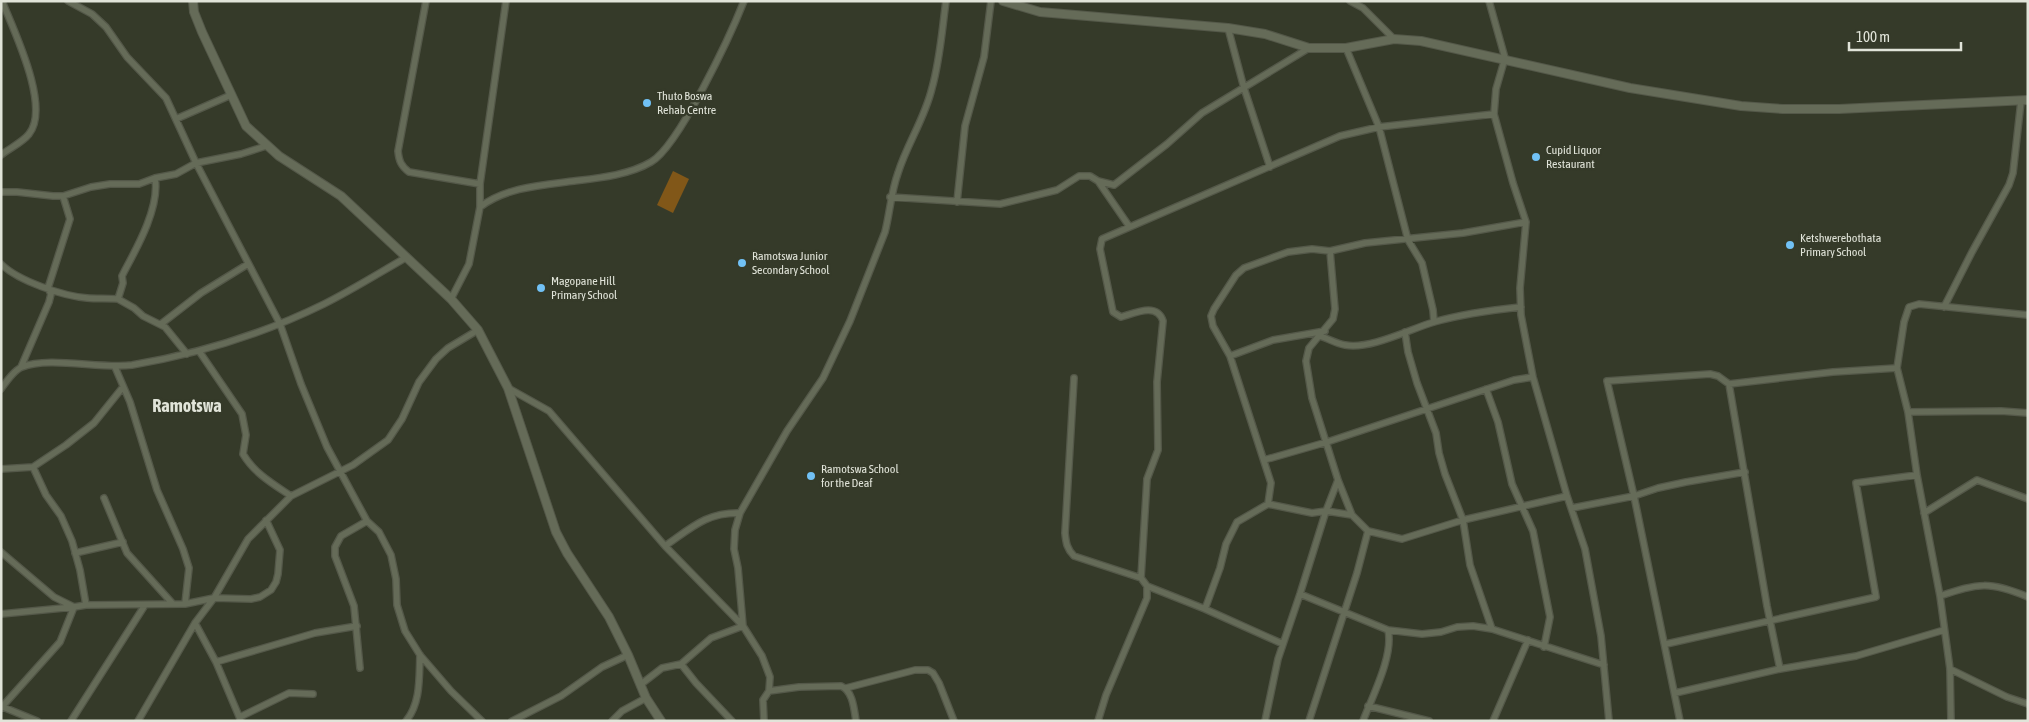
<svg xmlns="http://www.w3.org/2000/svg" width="2029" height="722" font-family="'Asap Condensed',sans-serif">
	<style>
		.green { fill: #815718 }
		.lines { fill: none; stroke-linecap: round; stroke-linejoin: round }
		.minor-casing { stroke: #545849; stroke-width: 8 }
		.tertiary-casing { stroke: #545849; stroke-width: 10 }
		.minor { stroke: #656b58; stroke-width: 5.5 }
		.tertiary { stroke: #656b58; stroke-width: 8 }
		.poi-dot { fill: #71c1f5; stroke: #353a29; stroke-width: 2 }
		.labels { text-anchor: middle; stroke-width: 5; stroke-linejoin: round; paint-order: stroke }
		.poi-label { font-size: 12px; fill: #e1e4d9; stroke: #353a29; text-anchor: start }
		.district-label { font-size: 18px; font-weight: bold; fill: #e1e4d9; stroke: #353a29 }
	</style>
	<rect width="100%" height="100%" fill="#353a29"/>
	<path class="green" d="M673,171L689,179L673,213L657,205Z"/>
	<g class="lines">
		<defs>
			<path id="minor" d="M68,1L92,14L106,27L127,57L166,98L196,163L280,324L301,384L327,447L367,521L379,532L391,555L396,579L397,605L405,631L420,655L451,691L482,721
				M426,1L398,151C399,161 401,166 409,172L480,184
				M1350,1L1363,8L1394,39
				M1489,1L1505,58L1496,89L1494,114L1513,183L1526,222L1520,288L1521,315L1533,377L1567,496L1585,549L1601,636L1609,721
				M1228,28L1244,88L1270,167
				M1346,48L1379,127L1408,240L1422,263L1433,310L1434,322
				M176,119L231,95
				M1,155C10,148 23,142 29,134C51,107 14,31 2,1
				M155,178C160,206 138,246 125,270L122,276L123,283L118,299L134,308L143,316L165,327L187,354
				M1098,181L1129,226
				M1,192H17L53,196H63L91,187L110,184H139L155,178L176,174L196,163L241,154L266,146
				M890,197L1000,204L1057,190L1079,176H1090L1098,181L1114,185L1167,144L1202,113L1309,48
				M957,202L965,126L984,57L991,1
				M480,207V184L506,1
				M1,264C18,281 63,296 87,298C97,299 107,298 118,299
				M451,299L469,264L480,207C506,187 543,185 574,181C599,178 629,175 651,162C679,146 731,34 744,1
				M1944,307L1972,252L2009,185L2013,173L2021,101
				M161,324L201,293L248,264
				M1405,332L1408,352L1417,383L1436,433L1439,453L1445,474L1463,520L1470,565L1492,629
				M1320,336C1329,339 1337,344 1345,345C1370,350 1410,329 1434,322C1462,314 1492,310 1521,307
				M199,351L242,414L246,435L243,454C254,473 273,484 291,496
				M1230,356L1273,340L1325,331
				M21,367L49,302L51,294L48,288L70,219L63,196
				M115,367L130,402L157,490L183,549L189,568L185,604
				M1074,378L1065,533C1066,543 1067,549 1074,556L1141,578L1147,586L1205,609L1283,644
				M1729,384L1833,372L1897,368
				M508,388L549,411L665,546L743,626L762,656L770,677L769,691
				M1,389C6,382 14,370 22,367C49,356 100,369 132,365C198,354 263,334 324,304C352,290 379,273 407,257
				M1486,389L1498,422L1512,484L1533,531L1550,617L1544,647
				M1908,412L2001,411L2028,413
				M1264,460L1327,442L1514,380L1533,377
				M33,467L46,495L61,516L72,541L80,570L86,605
				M1,469L33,467L66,445L94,423L123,387
				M1338,480L1352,515
				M104,498L127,553L173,604
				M1268,504L1312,513L1326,511L1352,515L1368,531L1402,539L1463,520L1567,496
				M1572,508L1634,496L1658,488L1686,482L1745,472
				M1924,513L1977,480L2028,499
				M665,546C691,528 707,512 740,513
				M1,552L54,597L74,607L86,605L185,604L214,598L251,599L260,597L271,590L276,582L278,574L280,550L266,520
				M75,553L123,542
				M1141,578L1147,479L1158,450L1157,382L1163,321C1157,302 1135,313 1121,317L1113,312L1100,249L1102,239L1340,136L1379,127L1494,114
				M1300,594L1388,630L1422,634L1441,632L1457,627L1473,626L1492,629L1604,665
				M1940,596C1979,583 1989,581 2028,597
				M1205,609L1220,568L1226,544L1237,522L1268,504L1271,483L1230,356L1213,326L1211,316L1214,309L1236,275L1244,268L1288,252L1312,249L1330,251L1365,243L1463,233L1526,222
				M1,614L74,607L60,642L1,708
				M195,623L216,662L241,721
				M743,626L738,568L734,549L735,530L740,513L787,431L823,378L850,321L885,232C890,212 891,192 898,173C907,144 925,118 932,88C940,60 942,30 946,1
				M1666,644L1876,597L1856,483L1917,475
				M216,662L315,633L357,626
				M681,664L696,683L732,721
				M360,668L354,606L335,556V547L341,536L367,521
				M1950,669L2007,697L2028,704
				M640,685L662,668L681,664L711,638L743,626
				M846,688L915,670H928L933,673L939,683L954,721
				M1675,693L1780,669L1856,656L1944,630
				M1368,706L1429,721
				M3,707L37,721
				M240,717L289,693L313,694
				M71,721L145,605
				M138,721L195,623L214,598L248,539L291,496L353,465L388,440L402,419L419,382L436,359L448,348L478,330
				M406,721C421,703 419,677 420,655
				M512,721L561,696L602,667L628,655
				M612,721L622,711L646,698
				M764,721L763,700L769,691L799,687L841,686C853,691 854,709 856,721
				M1098,721L1106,695L1147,598V586
				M1265,721L1278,659L1300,594L1326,511L1338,480L1312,398L1306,361L1309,348L1333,319L1335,309L1330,251
				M1309,721L1357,573L1368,531
				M1363,721C1372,697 1394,655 1388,630
				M1493,721L1528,640
				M1680,721L1634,496L1607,381L1710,374L1718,376L1729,384L1767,606L1780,669
				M1951,721L1950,669L1940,596L1917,475L1908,412L1897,368L1904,322L1909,307L1919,304L2028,315"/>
			<path id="tertiary" d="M193,1L194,12L202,32L246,126L279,156L341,196L451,299L478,330L508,388L556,532L567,553L609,617L628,655L646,698L661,721
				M1003,1L1040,12L1228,28L1265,34L1309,48H1346L1394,39L1421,41L1630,88L1741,106L1783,109H1839L2028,100"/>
		</defs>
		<use href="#minor" class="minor-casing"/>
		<use href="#tertiary" class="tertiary-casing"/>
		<use href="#minor" class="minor"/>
		<use href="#tertiary" class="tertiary"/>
	</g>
	<g class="poi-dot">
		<circle cx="647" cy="103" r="5"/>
		<circle cx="1536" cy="157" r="5"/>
		<circle cx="1790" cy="245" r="5"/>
		<circle cx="742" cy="263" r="5"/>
		<circle cx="541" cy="288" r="5"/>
		<circle cx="811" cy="476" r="5"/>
	</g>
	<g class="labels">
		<g class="poi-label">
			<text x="657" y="100">Thuto Boswa<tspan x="657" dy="14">Rehab Centre</tspan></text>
			<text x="1546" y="154">Cupid Liquor<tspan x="1546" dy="14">Restaurant</tspan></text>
			<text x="1800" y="242">Ketshwerebothata<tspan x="1800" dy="14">Primary School</tspan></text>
			<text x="752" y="260">Ramotswa Junior<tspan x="752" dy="14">Secondary School</tspan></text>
			<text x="551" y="285">Magopane Hill<tspan x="551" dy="14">Primary School</tspan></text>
			<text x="821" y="473">Ramotswa School<tspan x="821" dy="14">for the Deaf</tspan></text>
		</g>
		<g class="district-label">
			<text x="187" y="412">Ramotswa</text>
		</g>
	</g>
	<rect width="2029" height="722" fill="none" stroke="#e1e4d9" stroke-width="5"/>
	<path d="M1849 42v8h112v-8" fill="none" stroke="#e1e4d9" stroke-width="2.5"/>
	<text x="1856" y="42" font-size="15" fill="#e1e4d9" stroke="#353a29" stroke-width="4" paint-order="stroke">100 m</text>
</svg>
